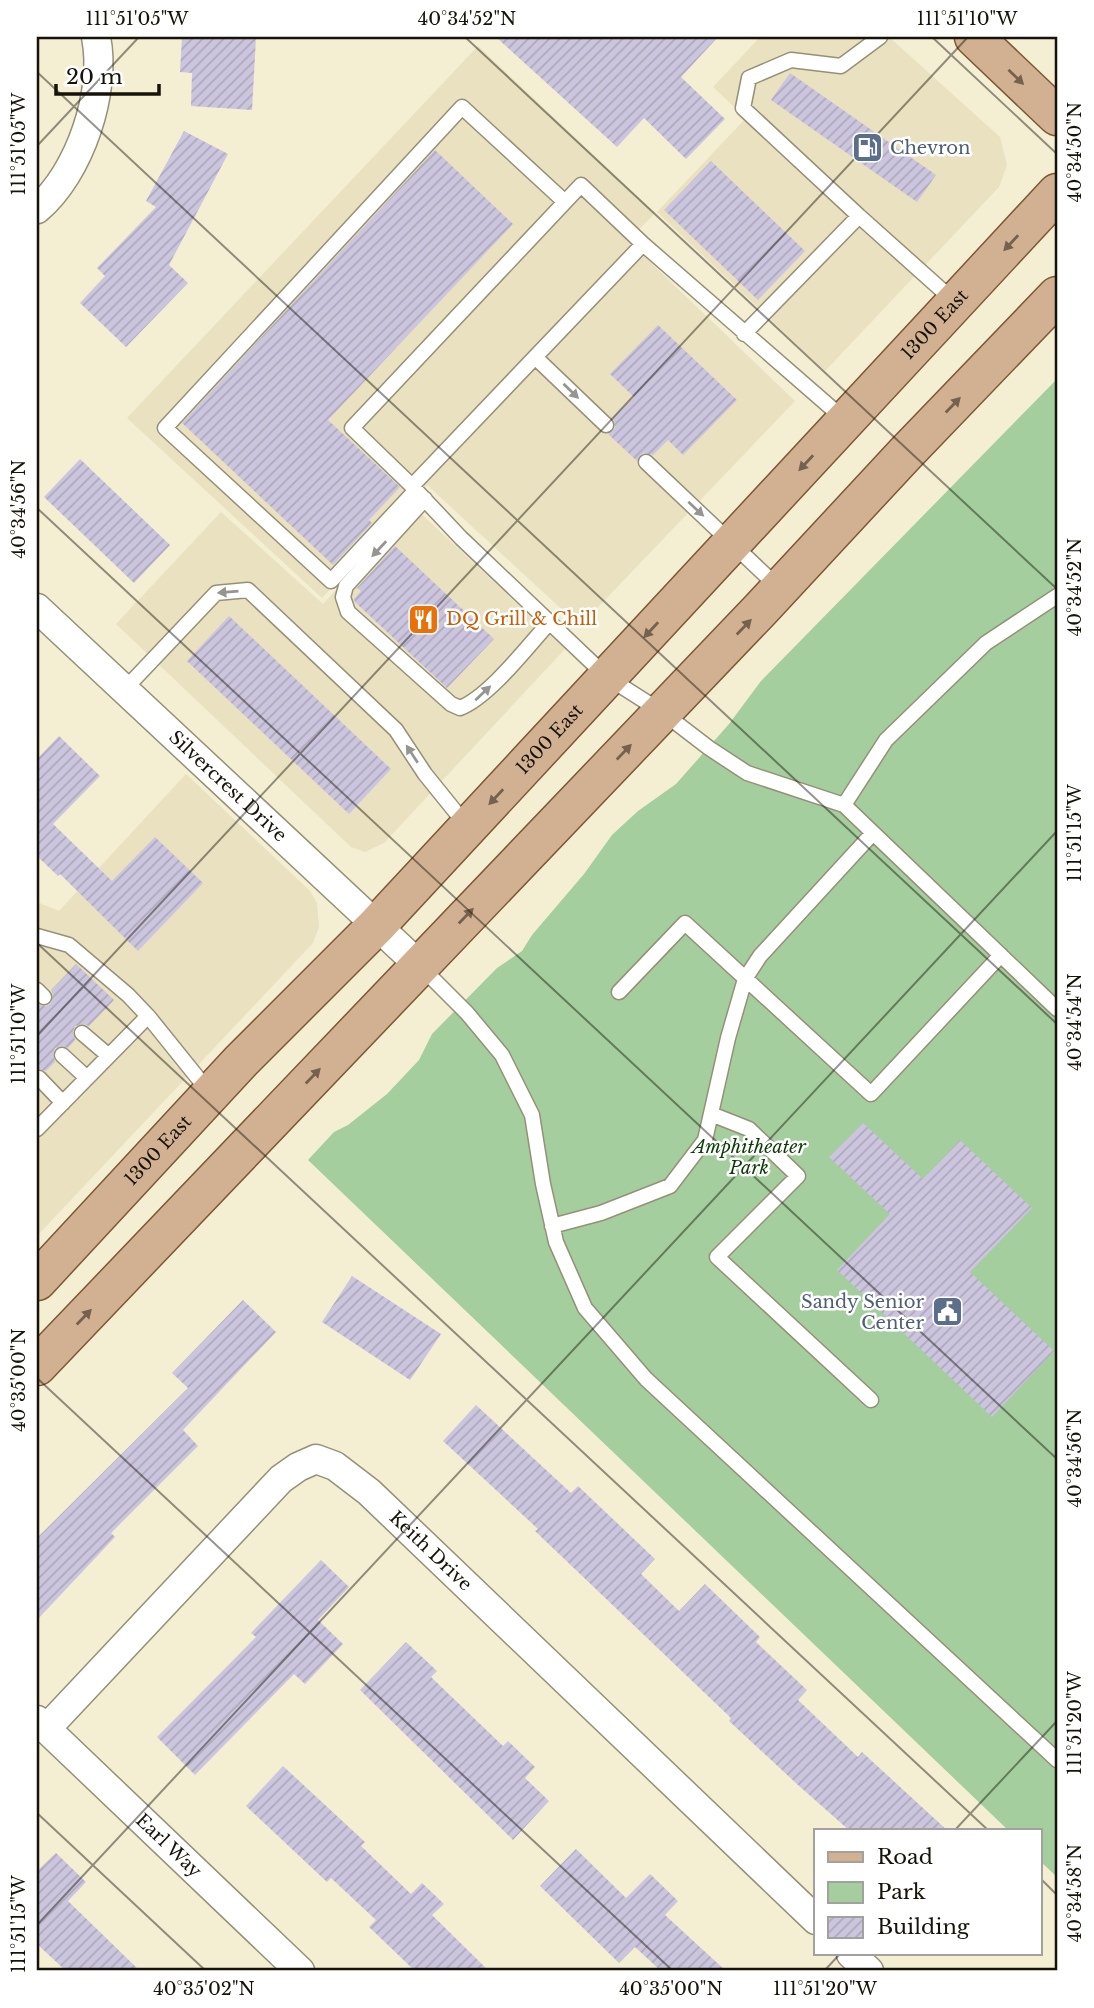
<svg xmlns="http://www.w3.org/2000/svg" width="1094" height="2008" font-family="'Libre Baskerville',serif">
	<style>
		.built { fill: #e9e1bf }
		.green { fill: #a4ce9d }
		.building { fill: url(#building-hatch) }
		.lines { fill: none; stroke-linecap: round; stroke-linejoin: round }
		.lane-casing { stroke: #959077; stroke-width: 17 }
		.street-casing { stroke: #959077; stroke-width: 31 }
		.primary-casing { stroke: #7d5833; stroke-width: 41 }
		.lane { stroke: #fff; stroke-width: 14 }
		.street { stroke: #fff; stroke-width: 28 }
		.primary { stroke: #d2b192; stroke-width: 38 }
		.oneway { fill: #74624e }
		.oneway2 { fill: #969591 }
		.ticks { fill: none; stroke: #16130a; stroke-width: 2; stroke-opacity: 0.45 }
		.labels { text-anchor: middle; stroke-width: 5; stroke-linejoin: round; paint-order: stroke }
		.service-label { font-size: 18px; fill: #4e5e75; stroke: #fff; text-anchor: start }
		.street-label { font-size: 18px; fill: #16130a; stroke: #fff }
		.food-label { font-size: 18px; fill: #c56008; stroke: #fff; text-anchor: start }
		.park-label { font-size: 18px; font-style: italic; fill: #0b3c05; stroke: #fff }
		.neatline { fill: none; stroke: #16130a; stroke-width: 2.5 }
		.ticks-label { font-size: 18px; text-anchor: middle; fill: #16130a }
	</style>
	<defs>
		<pattern id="building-hatch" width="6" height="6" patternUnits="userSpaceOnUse" patternTransform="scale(1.75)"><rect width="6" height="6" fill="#ccc5de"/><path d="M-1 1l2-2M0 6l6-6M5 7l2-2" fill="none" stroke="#aea8bd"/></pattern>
	</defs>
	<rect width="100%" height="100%" fill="#f4eed3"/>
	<path class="built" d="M760,37H889L1000,137L1007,165L999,187L825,371L657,212L746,118L713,87Z
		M478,46L655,213L628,241L795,401L580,626L427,485L322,598L127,418Z
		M413,506L565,649L384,843L365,852L351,847L116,624L221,512L323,604Z
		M186,774L310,891L317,903L319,927L313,943L37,1236V902L59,911Z"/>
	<path class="green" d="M1057,379V1877L1040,1861V1831H1009L308,1160L334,1132L348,1125L387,1094L419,1060L432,1034L497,968L522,951L532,935L584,874L612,835L638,811L676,784L729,724L761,681Z"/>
	<path class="building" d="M182,37H256L252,110L191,106L192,73L180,72Z
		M496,37H718L681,77L725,119L686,159L644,118L617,147Z
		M790,73L936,175L917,202L771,100Z
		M184,131L228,154L169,265L188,283L126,347L80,303L105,276L97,268L156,207L146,201Z
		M435,150L513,224L328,420L400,487L369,520L372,523L333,565L182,423Z
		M711,161L805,251L758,300L664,210Z
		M658,325L737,400L683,455L668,440L653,455L643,453L637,461L608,434L615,428L613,418L634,397L610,374Z
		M80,459L170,545L134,583L44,497Z
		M395,546L494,639L447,688L355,602L354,599L361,591L357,588Z
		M229,616L391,769L349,814L187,661Z
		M59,736L100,776L53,824L112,881L155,837L203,883L138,951L60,874L58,876L37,856V759Z
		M76,964L114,1000L89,1026L83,1024L75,1026L73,1032L75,1040L68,1048L63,1046L55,1048L53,1054L55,1062L46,1071L37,1069V1004L46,1006L51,1003L53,995L51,990Z
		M863,1123L923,1179L960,1140L1032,1208L970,1272L1054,1351L992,1417L837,1270L890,1214L829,1157Z
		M352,1276L441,1334L410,1380L322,1322Z
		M243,1300L276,1332L183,1430L198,1446L111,1533L115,1537L37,1620V1538L188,1388L172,1373Z
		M476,1405L571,1493L578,1486L655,1559L641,1574L679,1611L705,1584L760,1637L756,1642L807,1690L798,1700L858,1757L862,1752L948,1831H850L798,1785L729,1721L731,1718L535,1531L538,1529L443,1441Z
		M321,1560L349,1587L318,1620L343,1644L305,1684L294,1674L195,1775L157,1737L256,1637L251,1633Z
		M406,1642L437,1671L431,1677L503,1746L508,1741L535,1767L525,1778L549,1801L513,1840L360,1690Z
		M283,1766L365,1842L361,1846L411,1894L422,1883L444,1904L432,1915L489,1971H415L369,1927L376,1920L331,1878L327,1882L246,1806Z
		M576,1849L626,1898L650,1874L678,1901L665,1915L726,1971H661L635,1947L619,1963L540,1886Z
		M56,1853L86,1882L68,1901L140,1971H66L37,1944V1871Z"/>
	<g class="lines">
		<defs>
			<path id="lane" d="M859,216L743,108L749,78L791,60L841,66L880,37
				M744,334L859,216L954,301
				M535,357L606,425
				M844,419L643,244L412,486L461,538L607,677L662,712L709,748L747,773L844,805L1057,1009
				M646,462L780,589
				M412,486L352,428L581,185L643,244
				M416,490L331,581L165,428L462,107L565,202
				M425,499L346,586L343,597L348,612L451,704L460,708C489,697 527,647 549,623
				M124,690L216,593L248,590L396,730L425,774L467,826
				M844,805L886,740L986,643L1057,596
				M37,936L69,945L128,995L148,1016L210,1093
				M420,966L467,1013L502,1055L532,1115L543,1184L556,1242L585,1308L646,1379L1057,1760
				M37,990L44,997
				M619,992L685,923L871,1094L1001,955
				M82,1033L109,1056
				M62,1055L87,1078
				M39,1078L63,1103
				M711,1114L749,1129L798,1176L717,1257L871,1400
				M37,1129L148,1016
				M552,1226L601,1213L670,1186L705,1140L728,1038L745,979L760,956L873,833"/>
			<g id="street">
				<path d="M37,209C80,173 107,91 96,37"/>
				<path id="s1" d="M37,608L419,965"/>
				<path id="s2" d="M37,1720L300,1971"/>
				<path id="s3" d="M46,1729L281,1479L298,1467L316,1459L335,1466L369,1492L816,1920"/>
				<path d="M851,1954L869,1971"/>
			</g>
			<g id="primary">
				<path d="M974,37L1057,116"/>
				<path id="s4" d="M37,1281L241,1061L377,925L1057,193"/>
				<path d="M37,1366L760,610L905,454L1057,296"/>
			</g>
		</defs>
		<use href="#lane" class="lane-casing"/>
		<use href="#street" class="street-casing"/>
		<use href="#primary" class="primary-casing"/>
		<use href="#lane" class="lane"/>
		<use href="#street" class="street"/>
		<use href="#primary" class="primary"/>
	</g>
	<defs><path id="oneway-solid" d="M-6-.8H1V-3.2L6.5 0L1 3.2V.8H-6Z" transform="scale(1.75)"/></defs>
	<g class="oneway">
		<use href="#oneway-solid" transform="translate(1016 77) rotate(44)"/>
		<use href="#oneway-solid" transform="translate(1011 243) rotate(133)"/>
		<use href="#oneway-solid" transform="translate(953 405) rotate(-46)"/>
		<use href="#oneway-solid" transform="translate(806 463) rotate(133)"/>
		<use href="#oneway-solid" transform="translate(744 627) rotate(-46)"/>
		<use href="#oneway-solid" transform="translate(651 630) rotate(133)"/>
		<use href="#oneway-solid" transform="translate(624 752) rotate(-46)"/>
		<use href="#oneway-solid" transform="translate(496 797) rotate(133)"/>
		<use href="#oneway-solid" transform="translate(466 916) rotate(-46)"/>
		<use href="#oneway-solid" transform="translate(313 1076) rotate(-46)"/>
		<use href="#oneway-solid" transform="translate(84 1317) rotate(-46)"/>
	</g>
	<g class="oneway2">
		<use href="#oneway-solid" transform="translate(571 391) rotate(44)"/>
		<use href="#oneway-solid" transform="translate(696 509) rotate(43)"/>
		<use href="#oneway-solid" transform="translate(379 549) rotate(133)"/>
		<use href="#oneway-solid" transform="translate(228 592) rotate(175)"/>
		<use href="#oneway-solid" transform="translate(483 693) rotate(-43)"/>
		<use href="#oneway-solid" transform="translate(412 754) rotate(-123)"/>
	</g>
	<path class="ticks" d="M465,37L1057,589M932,37L1057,154M37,72L1057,1024M37,146L139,37M37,508L1057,1459M37,943L989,1831M37,1036L968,37M37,1378L673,1971M37,1813L206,1971M954,1831L1057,1721M1040,1878L1057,1895M37,1925L1057,831M824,1971L840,1954"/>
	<defs>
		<symbol id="fuel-square" viewBox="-11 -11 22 22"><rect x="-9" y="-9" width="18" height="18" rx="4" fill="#5c6f8a" stroke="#fff"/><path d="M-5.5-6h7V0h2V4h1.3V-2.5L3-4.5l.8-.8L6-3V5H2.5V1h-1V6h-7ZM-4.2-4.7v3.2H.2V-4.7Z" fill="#fff"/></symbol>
		<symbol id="restaurant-square" viewBox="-11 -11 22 22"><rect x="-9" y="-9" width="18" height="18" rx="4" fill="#e8710a" stroke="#fff"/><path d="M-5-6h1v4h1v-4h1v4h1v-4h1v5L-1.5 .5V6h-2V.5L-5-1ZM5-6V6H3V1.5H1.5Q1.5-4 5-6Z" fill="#fff"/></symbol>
		<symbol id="civic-square" viewBox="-11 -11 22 22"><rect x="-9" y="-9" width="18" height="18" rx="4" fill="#5c6f8a" stroke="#fff"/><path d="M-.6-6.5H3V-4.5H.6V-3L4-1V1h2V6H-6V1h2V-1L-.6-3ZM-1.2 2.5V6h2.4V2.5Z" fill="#fff"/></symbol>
	</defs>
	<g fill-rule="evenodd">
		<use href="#fuel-square" x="850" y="130" width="35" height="35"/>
		<use href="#restaurant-square" x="406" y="602" width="35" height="35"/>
		<use href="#civic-square" x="930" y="1294" width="35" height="35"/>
	</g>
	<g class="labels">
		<g class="service-label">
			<text x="890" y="154">Chevron</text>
			<text x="924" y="1308" text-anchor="end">Sandy Senior<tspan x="924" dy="21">Center</tspan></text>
		</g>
		<g class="street-label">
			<text dy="6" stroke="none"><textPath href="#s4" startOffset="1312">1300 East</textPath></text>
			<text dy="6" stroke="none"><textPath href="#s4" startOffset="746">1300 East</textPath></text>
			<text dy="6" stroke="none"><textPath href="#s1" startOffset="261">Silvercrest Drive</textPath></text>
			<text dy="6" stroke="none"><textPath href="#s4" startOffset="178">1300 East</textPath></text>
			<text dy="6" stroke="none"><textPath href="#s3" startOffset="532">Keith Drive</textPath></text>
			<text dy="6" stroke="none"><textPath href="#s2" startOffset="182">Earl Way</textPath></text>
		</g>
		<g class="food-label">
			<text x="446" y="625">DQ Grill &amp; Chill</text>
		</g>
		<g class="park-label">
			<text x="749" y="1153">Amphitheater<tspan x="749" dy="21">Park</tspan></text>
		</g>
	</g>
	<rect width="1094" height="2008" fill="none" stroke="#ffffff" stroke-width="77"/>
	<rect x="814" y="1829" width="228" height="126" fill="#ffffff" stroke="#a2a19d" stroke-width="2"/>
	<rect x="828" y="1852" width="35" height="10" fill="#d2b192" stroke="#a2a19d" stroke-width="2"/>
	<text x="877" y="1864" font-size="21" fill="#16130a">Road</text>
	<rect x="828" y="1882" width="35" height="21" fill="#a4ce9d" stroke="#a2a19d" stroke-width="2"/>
	<text x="877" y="1899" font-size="21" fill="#16130a">Park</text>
	<rect x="828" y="1917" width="35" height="21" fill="url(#building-hatch)" stroke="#a2a19d" stroke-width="2"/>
	<text x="877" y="1934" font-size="21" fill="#16130a">Building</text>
	<path d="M56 84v10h103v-10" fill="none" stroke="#16130a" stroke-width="3.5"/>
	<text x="66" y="84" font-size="21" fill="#16130a" stroke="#ffffff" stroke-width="5" paint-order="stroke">20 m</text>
	<rect x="38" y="38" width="1018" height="1931" class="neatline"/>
	<g class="ticks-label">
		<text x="137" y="25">111°51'05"W</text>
		<text x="467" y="25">40°34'52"N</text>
		<text x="967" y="25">111°51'10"W</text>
		<text transform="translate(19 144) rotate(-90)" y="6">111°51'05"W</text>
		<text transform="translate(1075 152) rotate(-90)" y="6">40°34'50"N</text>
		<text transform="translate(19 509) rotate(-90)" y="6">40°34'56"N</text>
		<text transform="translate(1075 587) rotate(-90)" y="6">40°34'52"N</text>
		<text transform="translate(1075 833) rotate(-90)" y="6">111°51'15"W</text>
		<text transform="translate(1075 1022) rotate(-90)" y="6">40°34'54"N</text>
		<text transform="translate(19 1034) rotate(-90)" y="6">111°51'10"W</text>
		<text transform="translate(19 1380) rotate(-90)" y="6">40°35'00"N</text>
		<text transform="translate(1075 1458) rotate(-90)" y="6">40°34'56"N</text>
		<text transform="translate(1075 1723) rotate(-90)" y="6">111°51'20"W</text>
		<text transform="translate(1075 1893) rotate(-90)" y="6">40°34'58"N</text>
		<text transform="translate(19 1924) rotate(-90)" y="6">111°51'15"W</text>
		<text x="204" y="1995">40°35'02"N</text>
		<text x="671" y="1995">40°35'00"N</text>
		<text x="825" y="1995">111°51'20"W</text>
	</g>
</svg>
